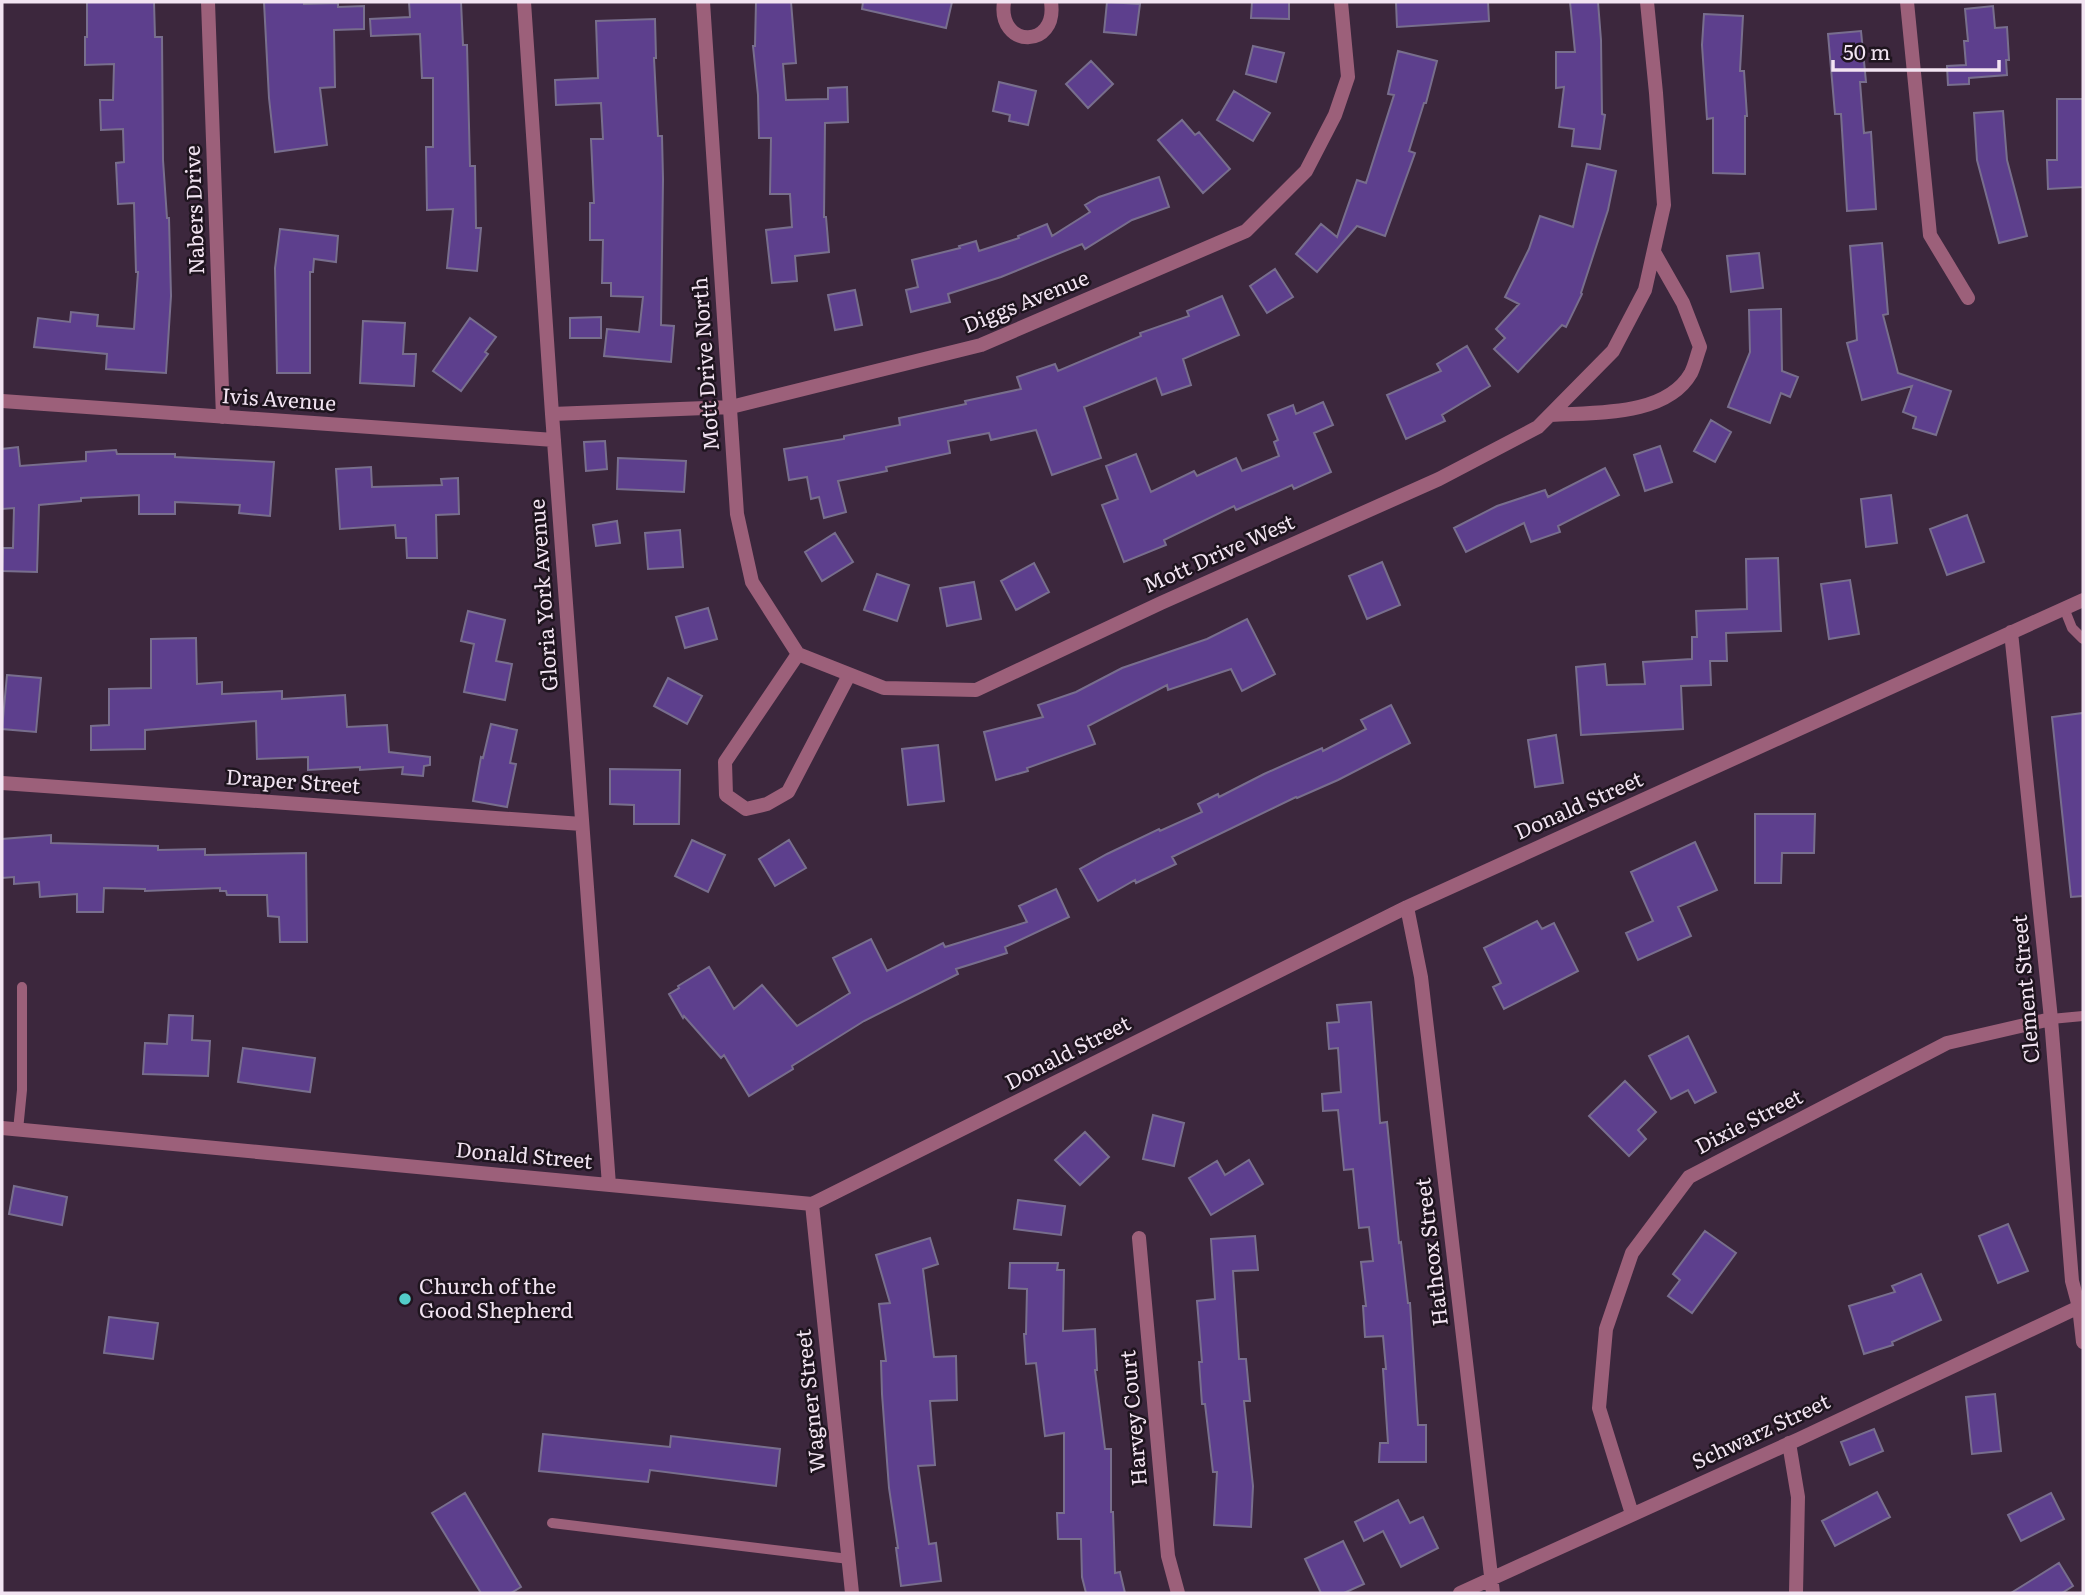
<svg xmlns="http://www.w3.org/2000/svg" width="2085" height="1595" font-family="Literata,serif">
	<style>
		.building { fill: #5d3f8d; stroke: #786e8d; stroke-width: 2 }
		.lines { fill: none; stroke-linecap: round; stroke-linejoin: round }
		.service { stroke: #9c607a; stroke-width: 10 }
		.minor { stroke: #9c607a; stroke-width: 14 }
		.poi-dot { fill: #53cdc9; stroke: #1e141e; stroke-width: 2.5 }
		.labels { text-anchor: middle; stroke-width: 5; stroke-linejoin: round; paint-order: stroke }
		.street-label { font-size: 21px; fill: #f2e4f2; stroke: #1e141e }
		.poi-label { font-size: 21px; fill: #f2e4f2; stroke: #1e141e; text-anchor: start }
	</style>
	<rect width="100%" height="100%" fill="#3c273d"/>
	<path class="building" d="M87,2H154L155,37H162L163,160L167,218H169L171,296L166,373L106,369L107,354L34,347L38,318L70,322L71,312L98,315L97,326L134,329L138,272H136L134,203L118,204L116,163L124,162L123,129L101,130L100,100H113L114,64L85,65V37H87Z
		M264,2H304V4L338,3V7L364,6V29L334,30L335,87L320,88L327,145L275,152L269,98Z
		M409,2H461L463,45H467L470,166H475L476,228H481L477,271L447,268L453,209L427,210L426,147H433V78H422L420,34L371,36L370,19L410,17Z
		M756,2H791L796,63L783,64L786,100L828,99V88L847,87L848,122L825,123L824,217H826L829,252L795,256L797,281L772,283L766,230L792,227L790,194H770L771,138H759L758,95L753,46H755Z
		M863,2H952L946,28L862,9Z
		M1107,2L1140,4L1136,35L1104,32Z
		M1252,2H1289V19L1251,18Z
		M1396,2H1488L1489,21L1397,27Z
		M1570,2H1598L1601,40L1602,114L1605,115L1600,149L1572,146L1574,129L1559,127L1564,87L1556,88V52H1575Z
		M1993,6L1995,28L2007,27L2009,60H2006L2007,75L1969,78V84L1948,85L1947,66L1966,65L1964,41H1968L1965,9Z
		M1704,14L1743,16L1740,71H1744L1747,116H1745V174L1713,173V118L1707,119L1702,45Z
		M655,19L656,58H654L658,136H662L663,179L661,325L674,326L671,362L604,356L607,329L639,332L643,297L611,296V283H602L603,240H590V203H594L591,139H603L601,103L556,105L555,80L598,78L596,21Z
		M1861,31L1866,82H1860L1864,133L1871,132L1876,209L1847,211L1841,114H1835L1828,34Z
		M1253,46L1284,53L1276,82L1246,74Z
		M1398,51L1437,61L1426,103H1424L1409,151L1415,153L1385,236L1357,226L1317,272L1296,254L1321,224L1337,237L1357,180L1366,183L1394,95L1388,94Z
		M1091,61L1113,84L1088,108L1066,84Z
		M999,82L1036,91L1028,125L1009,121L1010,115L993,111Z
		M1234,91L1270,113L1253,141L1217,120Z
		M2057,99H2083V187L2048,189L2047,160H2057Z
		M2003,111L2007,160L2027,236L1999,243L1977,160L1974,113Z
		M1182,120L1195,135L1199,132L1230,169L1203,193L1158,140Z
		M1587,164L1616,171L1608,210L1581,293L1582,294L1566,327L1562,325L1518,372L1494,349L1505,338L1496,329L1519,304L1505,297L1529,249L1540,216L1573,227Z
		M1159,177L1169,207L1132,220L1085,249L1082,244L1001,277L948,294L950,302L911,312L906,290L918,287L912,260L960,248L959,246L976,241L979,251L1019,238L1018,236L1047,224L1052,236L1090,212L1085,205L1099,197Z
		M280,229L338,236L336,262L314,259L313,272H310V373H277L275,268Z
		M1882,243L1888,314L1883,315L1898,373L1951,391L1936,435L1913,428L1916,417L1903,412L1912,386L1862,400L1847,343L1857,340L1850,246Z
		M1759,253L1763,288L1731,292L1727,256Z
		M1275,269L1293,297L1267,313L1250,286Z
		M855,290L862,325L835,330L828,295Z
		M1222,296L1239,335L1183,359L1191,385L1162,395L1156,378L1084,407L1101,458L1052,475L1036,430L991,440L989,433L948,441L950,453L886,467L887,471L838,481L846,512L824,518L819,497L811,499L807,477L789,480L784,449L844,439V436L900,425L899,418L966,404L965,401L1021,389L1017,377L1055,364L1058,371L1141,336L1140,333L1189,316L1187,311Z
		M1781,309L1782,371L1798,377L1790,397L1781,393L1770,423L1728,407L1750,352L1749,310Z
		M601,317V338H570V318Z
		M470,318L496,337L485,352L488,354L461,391L433,371Z
		M363,321L405,323L403,354H416L414,386L360,383Z
		M1467,346L1490,386L1442,415L1445,421L1406,439L1387,395L1441,371L1437,364Z
		M1323,402L1333,425L1314,433L1331,472L1294,489L1292,485L1236,510L1234,506L1164,540L1166,545L1124,562L1102,505L1118,499L1106,466L1136,454L1151,492L1194,471L1197,476L1236,458L1242,471L1279,456L1274,442L1278,440L1268,415L1293,405L1296,414Z
		M1711,420L1731,432L1715,462L1694,451Z
		M605,441L607,469L586,471L584,442Z
		M1660,446L1672,482L1645,491L1634,455Z
		M18,447L20,466L86,461V452L116,450L117,454H175V457L274,462L270,516L239,513L240,505L175,502V514H139V495L81,498V501L39,505L37,572L2,571L3,548H13L14,508L2,509V449Z
		M618,458L686,461L684,492L617,489Z
		M371,467L372,487L442,485L441,479L458,478L459,514L436,515L437,558H407L406,538H396L395,525L340,529L336,469Z
		M1605,468L1619,495L1558,526L1560,532L1531,542L1524,523L1466,552L1454,528L1497,506L1545,490L1548,497Z
		M1891,495L1897,543L1866,547L1861,499Z
		M1967,515L1984,562L1947,575L1930,529Z
		M617,521L620,543L596,546L593,525Z
		M680,530L683,567L648,569L645,533Z
		M835,533L853,562L822,581L805,552Z
		M1778,558L1781,631L1726,633L1727,661H1710L1711,685L1681,686L1683,729L1581,735L1576,667L1605,664L1607,685L1645,684L1643,662L1692,659V637H1697L1696,611L1747,609L1746,559Z
		M1382,562L1400,605L1367,619L1349,576Z
		M1034,563L1049,592L1016,610L1001,581Z
		M877,574L909,585L897,621L864,610Z
		M1850,580L1859,634L1829,639L1821,584Z
		M974,582L981,619L947,626L940,588Z
		M708,608L717,639L685,648L676,617Z
		M468,611L505,620L496,661L512,664L505,700L464,692L474,644L461,641Z
		M1247,619L1275,674L1242,691L1231,669L1168,690L1167,685L1088,726L1095,744L1027,768L1028,771L996,780L984,732L1043,717L1038,705L1076,692L1122,668L1207,639Z
		M196,638L197,684L222,682V694L282,691V699L345,695L347,727L387,725L389,752L430,757V765L424,766L423,776L402,774L403,767L360,770V767L308,770V757L257,759L256,721L145,730V749L91,750V726L109,725V689L151,688V639Z
		M7,675L41,678L36,732L2,729Z
		M668,678L702,696L687,724L654,706Z
		M1391,705L1410,743L1338,780L1297,798L1296,797L1172,857L1176,864L1136,883L1135,880L1098,901L1080,869L1107,854L1159,829L1160,831L1202,812L1198,804L1218,794L1219,797L1264,774L1322,748L1323,751L1366,729L1361,720Z
		M2083,713V896L2071,897L2052,717Z
		M491,724L517,730L510,763L516,764L507,807L473,801L481,757L483,758Z
		M1556,735L1563,783L1535,787L1528,740Z
		M938,745L944,801L908,805L902,749Z
		M610,769L680,770L679,824H634V805L610,804Z
		M1755,814H1815L1814,853H1782L1781,883H1755Z
		M51,835V843L158,846V850L205,849V855L306,853L307,942H280L279,917L268,916L267,895H227L226,891H220V888L145,891V889L104,888L103,912H77V894L40,897L39,882L14,884V877L2,878V839Z
		M692,840L725,855L708,892L675,876Z
		M789,840L806,868L775,886L759,859Z
		M1695,842L1717,890L1678,907L1691,936L1638,960L1626,933L1653,921L1631,872Z
		M1056,889L1069,917L1005,947L1007,953L956,969L958,974L864,1021L792,1066L793,1069L749,1096L724,1055L721,1058L684,1016L683,1018L669,994L679,988L678,986L709,967L734,1009L762,985L797,1026L850,993L833,958L871,939L887,971L943,943L945,947L1027,922L1019,906Z
		M1537,921L1542,929L1554,923L1578,971L1504,1009L1493,987L1501,983L1484,948Z
		M1371,1002L1380,1123L1387,1122L1399,1243L1401,1242L1408,1303H1410L1418,1425H1426V1462H1379L1380,1443H1388L1383,1369H1386L1383,1336L1365,1337L1363,1306H1366L1361,1262L1373,1261L1369,1227L1359,1228L1353,1169L1344,1170L1338,1110L1323,1111L1322,1094L1341,1092L1338,1048L1329,1049L1327,1023L1339,1022L1337,1005Z
		M169,1015L193,1016L192,1040L210,1041L208,1076L143,1074L145,1043L167,1044Z
		M1688,1036L1716,1092L1695,1103L1688,1090L1671,1099L1649,1056Z
		M243,1048L315,1058L310,1092L238,1082Z
		M1625,1081L1656,1112L1638,1130L1646,1139L1629,1156L1589,1116Z
		M1153,1115L1184,1123L1174,1166L1143,1159Z
		M1085,1132L1109,1157L1080,1185L1055,1160Z
		M1249,1160L1263,1184L1211,1215L1189,1178L1217,1161L1225,1175Z
		M14,1186L67,1197L62,1225L9,1214Z
		M1018,1200L1065,1206L1061,1235L1014,1229Z
		M2008,1224L2028,1271L1998,1283L1979,1236Z
		M1705,1231L1736,1253L1692,1313L1668,1296L1680,1280L1673,1274Z
		M1255,1236L1258,1270L1233,1271L1239,1359H1246L1250,1401H1244L1253,1486L1251,1527L1214,1525L1217,1472H1213L1205,1404H1202L1199,1362H1202L1197,1301L1215,1299L1211,1239Z
		M930,1238L938,1264L923,1269L934,1357L956,1356L957,1400L930,1401L935,1465L918,1466L929,1544L936,1543L941,1581L901,1586L896,1548H898L889,1488L882,1394L881,1361H886L879,1304L890,1303L876,1255Z
		M1010,1263H1058L1057,1270H1064L1063,1331L1095,1329L1097,1370H1095L1105,1449H1111V1512H1113L1115,1573L1120,1572L1125,1593H1086L1082,1577L1081,1539H1058L1057,1513H1064V1433L1045,1436L1036,1363L1026,1364L1024,1334H1026L1027,1289L1009,1288Z
		M1921,1274L1941,1320L1892,1342L1893,1345L1864,1354L1849,1306L1895,1292L1892,1286Z
		M109,1317L158,1323L153,1359L104,1353Z
		M1995,1394L2001,1451L1972,1454L1966,1397Z
		M1874,1429L1883,1451L1850,1465L1841,1442Z
		M543,1434L670,1447L671,1436L780,1449L776,1486L650,1470L648,1482L539,1471Z
		M1877,1492L1890,1517L1835,1546L1822,1521Z
		M465,1493L521,1587L511,1593H481L432,1513Z
		M2051,1493L2064,1519L2021,1541L2008,1515Z
		M1398,1500L1410,1523L1423,1517L1438,1548L1401,1567L1383,1531L1364,1541L1355,1522Z
		M1343,1541L1364,1584L1344,1593H1321L1305,1559Z
		M2059,1563L2073,1586L2062,1593H2011Z"/>
	<g class="lines">
		<path class="service" d="M2064,608L2072,628L2083,639
			M2051,1019L2083,1016
			M18,1130L22,1090V987
			M552,1523L849,1559"/>
		<path class="minor" d="M208,2L223,417
			M524,2L552,414L609,1185
			M703,2L737,514L752,582L798,654L884,688L976,690L1161,603L1439,479L1538,427L1613,351L1645,290L1664,205L1656,93L1647,2
			M1004,2C997,48 1058,50 1051,2
			M1907,2L1930,235L1968,298
			M2,401L554,440
			M552,414L731,407L981,345L1246,231L1306,171L1335,115L1348,77L1341,2
			M1551,415C1594,412 1666,417 1691,373C1695,365 1697,355 1700,347L1683,303L1654,252
			M2011,632L2051,1019L2072,1281L2079,1307L2083,1342
			M798,654L725,762L726,795L746,809L767,804L788,792L849,675
			M2,783L582,824
			M1407,907L1421,977L1493,1593
			M2,1128L812,1204L1407,907L2083,600
			M812,1204L852,1593
			M1139,1238L1168,1556L1178,1593
			M1789,1443L1798,1497L1796,1593
			M1632,1514L1599,1408L1606,1329L1632,1253L1689,1177L1947,1043L2051,1019
			M1460,1593L1799,1439L2079,1307"/>
	</g>
	<circle class="poi-dot" cx="405" cy="1299" r="7"/>
	<g class="labels">
		<g class="street-label">
			<text transform="translate(195 210) rotate(-92)" y="7">Nabers Drive</text>
			<text transform="translate(1026 302) rotate(-22)" y="7">Diggs Avenue</text>
			<text transform="translate(706 364) rotate(-94)" y="7">Mott Drive North</text>
			<text transform="translate(279 400) rotate(4)" y="7">Ivis Avenue</text>
			<text transform="translate(1219 554) rotate(-24)" y="7">Mott Drive West</text>
			<text transform="translate(544 595) rotate(-94)" y="7">Gloria York Avenue</text>
			<text transform="translate(293 782) rotate(4)" y="7">Draper Street</text>
			<text transform="translate(1579 806) rotate(-24)" y="7">Donald Street</text>
			<text transform="translate(2026 989) rotate(-95)" y="7">Clement Street</text>
			<text transform="translate(1068 1053) rotate(-27)" y="7">Donald Street</text>
			<text transform="translate(1749 1122) rotate(-27)" y="7">Dixie Street</text>
			<text transform="translate(524 1156) rotate(5)" y="7">Donald Street</text>
			<text transform="translate(1432 1252) rotate(-97)" y="7">Hathcox Street</text>
			<text transform="translate(811 1401) rotate(-96)" y="7">Wagner Street</text>
			<text transform="translate(1134 1418) rotate(-95)" y="7">Harvey Court</text>
			<text transform="translate(1761 1432) rotate(-25)" y="7">Schwarz Street</text>
		</g>
		<g class="poi-label">
			<text x="419" y="1294">Church of the<tspan x="419" dy="24">Good Shepherd</tspan></text>
		</g>
	</g>
	<rect width="2085" height="1595" fill="none" stroke="#f2e4f2" stroke-width="7"/>
	<path d="M1833 60v10h166v-10" fill="none" stroke="#f2e4f2" stroke-width="3.5"/>
	<text x="1843" y="60" font-size="21" fill="#f2e4f2" stroke="#1e141e" stroke-width="5" paint-order="stroke">50 m</text>
</svg>
